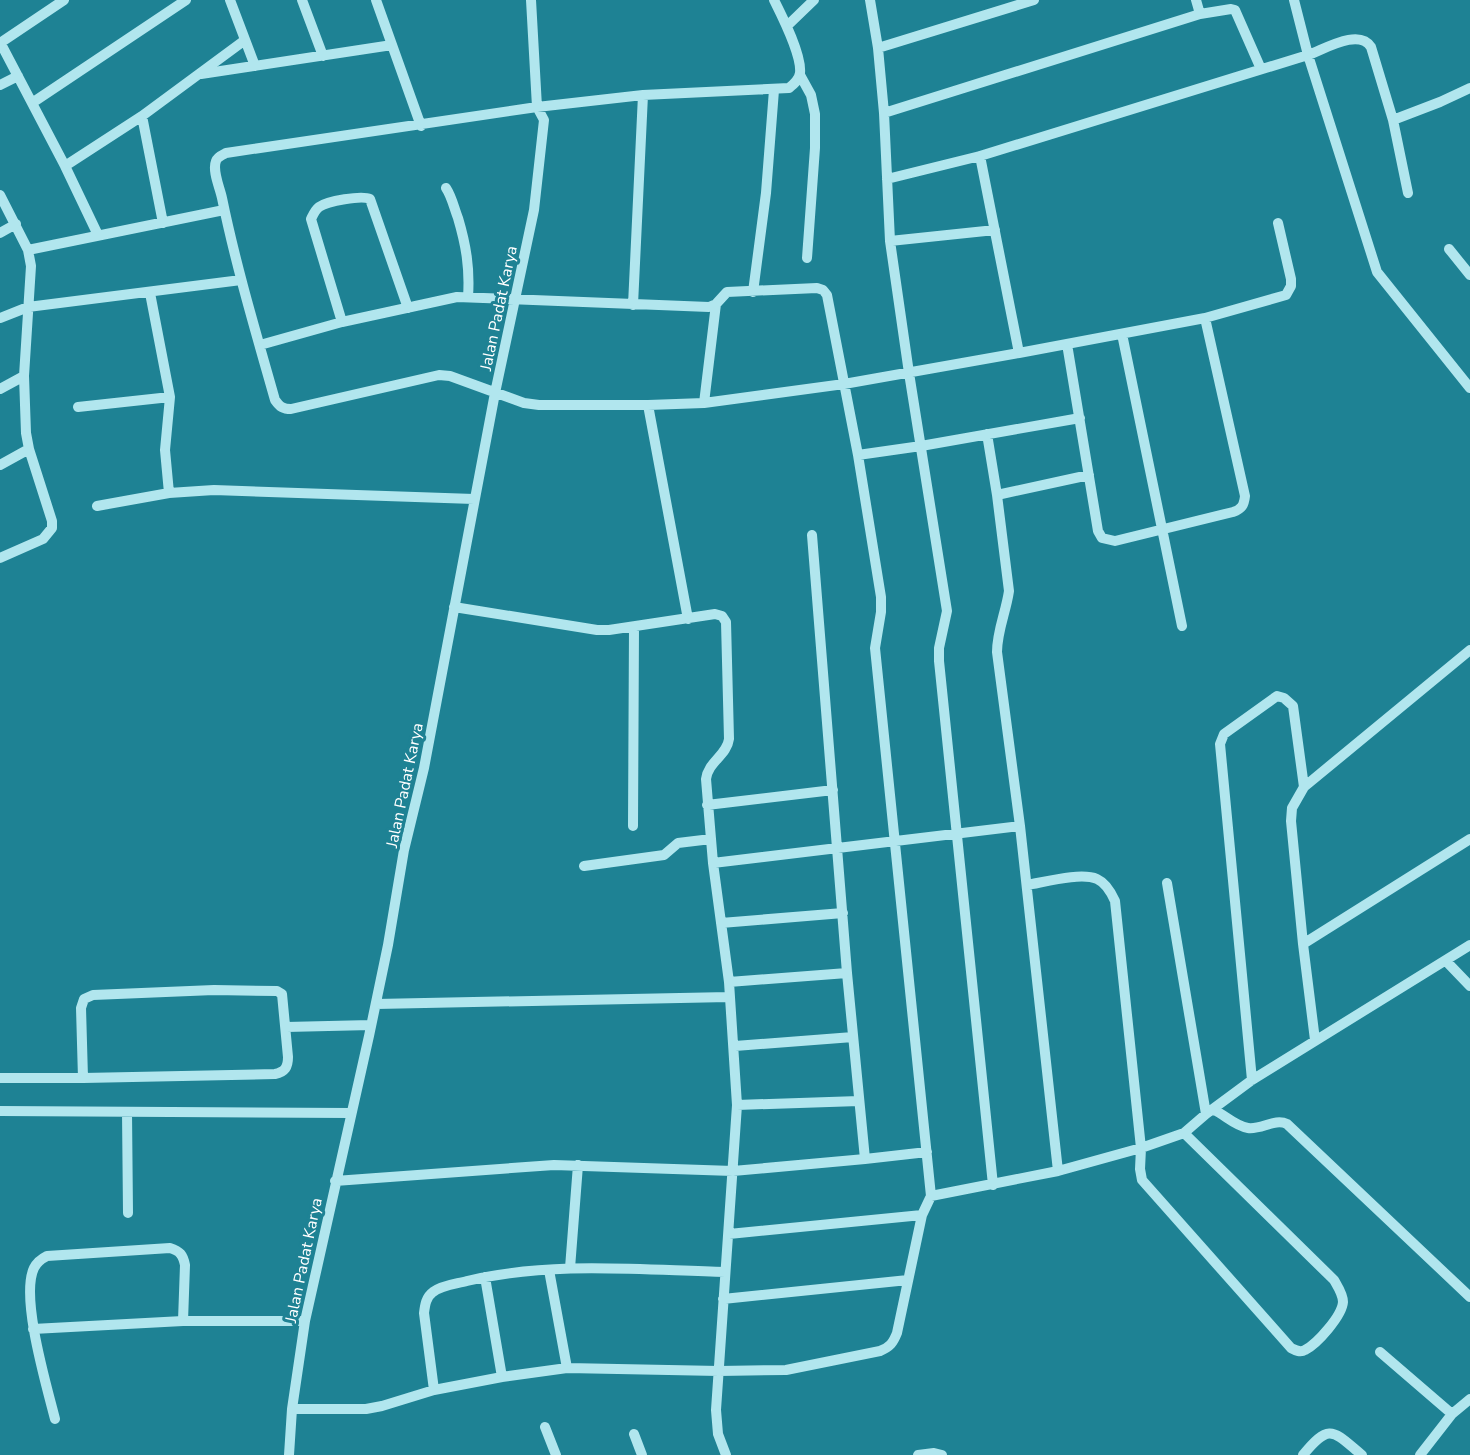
<svg xmlns="http://www.w3.org/2000/svg" width="1470" height="1455" font-family="'Nunito Sans',sans-serif">
	<style>
		.lines { fill: none; stroke-linecap: round; stroke-linejoin: round }
		.minor { stroke: #b1e6ee; stroke-width: 10 }
		.labels { text-anchor: middle; stroke-width: 6; stroke-linejoin: round; paint-order: stroke }
		.street-label { font-size: 16px; fill: #fff; stroke: #1e8294 }
	</style>
	<rect width="100%" height="100%" fill="#1e8294"/>
	<g class="lines">
		<path class="minor" d="M230,0L255,66
			M302,0L323,56
			M376,0L421,126
			M774,0C782,16 802,55 800,73C799,80 794,84 789,88L643,95L537,107L226,153C222,155 217,157 216,161C212,171 220,188 222,198C236,266 256,333 275,400C280,407 283,409 291,409L439,375L450,376L524,403L539,405H648L704,403L844,384L1019,353L1205,318L1286,295L1291,286V279L1278,223
			M870,0L878,48L884,113L890,241L909,373L947,611L939,648V661L993,1185
			M1196,0L1200,14L1231,9L1235,10L1261,69
			M1294,0L1308,55L1377,272L1470,388
			M787,26L814,0
			M0,42L65,166L98,235
			M0,43L64,0
			M878,48L1034,0
			M201,74L392,45
			M800,75L811,95L815,114V148L807,258
			M0,85L18,76
			M32,103L186,0
			M884,113L1200,14
			M142,116L163,223
			M1393,120L1440,102L1470,88
			M980,156L1019,353
			M65,166L142,116L245,40
			M887,179L980,156L1308,55C1325,49 1359,28 1371,47L1393,120L1408,193
			M446,188C452,197 454,208 458,218C466,245 470,268 468,297
			M0,195L28,250L31,266L24,376L26,433L29,449L52,521V528L43,539L0,558
			M0,233L16,224
			M890,241L995,230
			M1449,249L1470,275
			M28,250L224,210
			M753,292L766,193L774,90
			M150,293L170,397L165,450L169,493
			M633,305L643,95
			M0,318L28,307L241,280
			M342,322L311,219C313,215 315,210 319,207C327,201 362,195 370,199L408,308
			M1122,334L1182,626
			M1067,344L1098,531L1102,538L1115,541L1233,512C1242,509 1244,505 1245,496L1205,318
			M260,345L342,322L457,297L709,307L716,304L727,292L817,288L823,290L827,295L858,455L881,597V612L875,648L931,1196L922,1215L897,1333C893,1343 890,1347 880,1351L786,1370L719,1371L567,1368L502,1377L434,1390L382,1406L366,1409H292
			M0,389L24,376
			M704,403L716,304
			M648,405L688,619
			M78,407L170,397
			M987,434L997,495L1009,591C1006,612 997,631 997,652L1020,826L1058,1171
			M858,455L921,446L1080,418
			M0,465L29,449
			M997,495L1089,475
			M97,506L169,493L214,490L474,499
			M812,535L847,973L865,1159
			M454,607L597,630H609L715,614L722,616L726,622L729,739C727,755 708,762 706,779L713,863L729,982L737,1105L716,1410L718,1434L726,1455
			M707,805L833,790
			M633,826L634,627
			M713,863L1020,826
			M584,866L664,855L678,843L711,839
			M1167,883L1206,1114
			M1027,885C1045,882 1081,872 1097,879C1106,883 1111,892 1115,901L1141,1148L1140,1169L1142,1180L1291,1348C1295,1350 1300,1353 1305,1350C1317,1344 1342,1316 1343,1302C1343,1294 1338,1287 1334,1280L1184,1133
			M721,923L843,913
			M1303,944L1470,839
			M1446,961L1470,986
			M729,982L847,973
			M214,990L277,991L282,994L288,1057C288,1067 285,1072 275,1074L83,1078L81,1008L84,999L93,995Z
			M376,1004L729,997
			M286,1027L371,1025
			M1315,1040L1303,944L1291,821L1292,808L1304,787L1470,650
			M735,1046L853,1037
			M0,1078H83
			M1252,1080L1220,744L1224,734L1277,696L1284,698L1293,706L1304,787
			M737,1105L859,1101
			M1214,1110C1225,1115 1235,1126 1248,1128C1261,1130 1275,1118 1287,1124L1470,1297
			M0,1111L351,1113
			M127,1112L128,1213
			M335,1181L554,1165L733,1171L865,1159L927,1152
			M931,1196L1058,1171L1141,1148L1184,1133L1206,1114L1252,1080L1470,945
			M729,1234L922,1215
			M570,1268L578,1165
			M549,1270L567,1368
			M485,1277L502,1377
			M723,1299L908,1280
			M33,1329L183,1321H305
			M1380,1352L1452,1414L1420,1455
			M434,1390L424,1313C425,1305 426,1297 433,1292C442,1285 456,1284 467,1281C551,1261 640,1270 725,1272
			M1452,1414L1470,1399
			M55,1419C47,1387 20,1297 34,1268C37,1262 41,1259 47,1256L170,1248C180,1251 183,1255 185,1265L183,1321
			M545,1427L556,1455
			M634,1434L642,1455
			M289,1455L292,1409L305,1321L369,1036L388,945L404,850L424,768L495,393L534,210L544,120L537,107L531,0
			M918,1455L934,1453L942,1455
			M1303,1455C1330,1422 1333,1431 1362,1455"/>
	</g>
	<g class="labels">
		<g class="street-label">
			<text transform="translate(498 308) rotate(-78)" y="6">Jalan Padat Karya</text>
			<text transform="translate(404 785) rotate(-78)" y="6">Jalan Padat Karya</text>
			<text transform="translate(303 1260) rotate(-78)" y="6">Jalan Padat Karya</text>
		</g>
	</g>
</svg>
